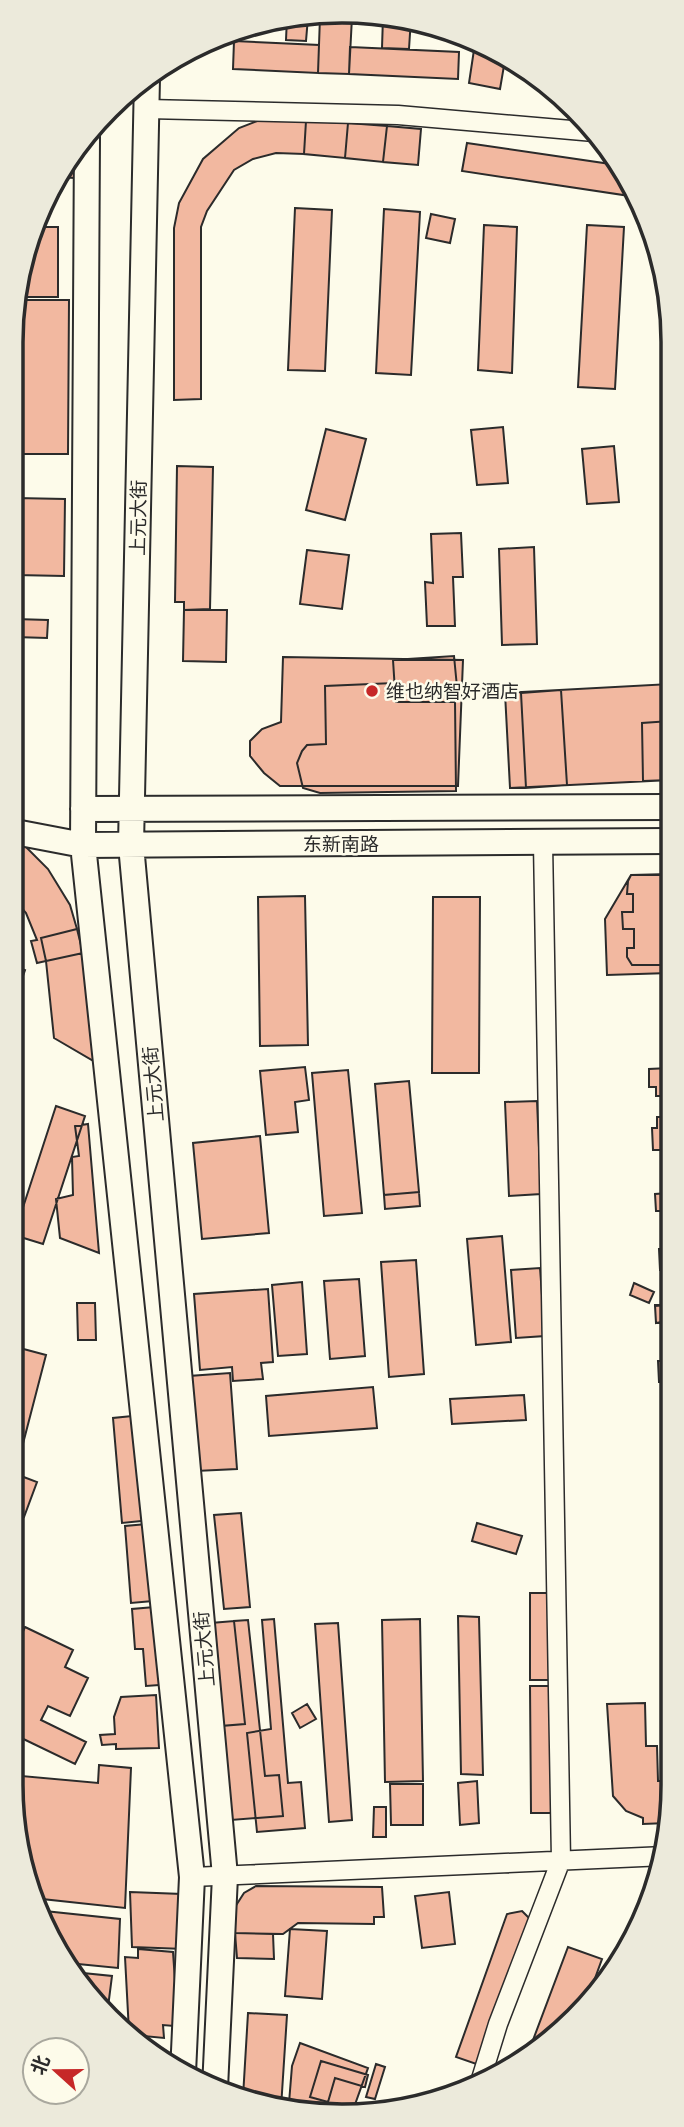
<svg xmlns="http://www.w3.org/2000/svg" width="684" height="2127" font-family="Inter,'Noto Sans SC',sans-serif">
	<style>
		.building { fill: #f2b8a0; stroke: #2b2b2b; stroke-width: 2 }
		.lines { fill: none; stroke-linecap: round; stroke-linejoin: round }
		.minor-casing { stroke: #2b2b2b; stroke-width: 21 }
		.secondary-casing { stroke: #2b2b2b; stroke-width: 28 }
		.minor { stroke: #fdfbea; stroke-width: 18 }
		.secondary { stroke: #fdfbea; stroke-width: 24 }
		.poi-dot { fill: #c62828; stroke: #fdfbea; stroke-width: 2.5 }
		.labels { text-anchor: middle; stroke-width: 5; stroke-linejoin: round; paint-order: stroke }
		.street-label { font-size: 19px; fill: #2b2b2b; stroke: #fdfbea }
		.poi-label { font-size: 19px; fill: #2b2b2b; stroke: #fdfbea; text-anchor: start }
		.rim { fill: none; stroke: #2b2b2b; stroke-width: 3.5 }
	</style>
	<rect width="100%" height="100%" fill="#fdfbea"/>
	<path class="building" d="M287,17H308L306,41L286,40Z
		M320,17H352L349,74L318,73Z
		M383,17L411,18L409,49L382,48Z
		M234,41L319,45L318,73L233,69Z
		M475,43L506,54L500,89L469,83Z
		M350,47L459,52L458,79L349,74Z
		M260,120L306,121L304,154L276,153L253,159L234,170L207,211L201,227V399L174,400V228L179,203L203,159L239,128Z
		M306,121L348,123L345,158L304,154Z
		M348,123L387,126L383,162L345,158Z
		M387,126L421,129L418,165L383,162Z
		M467,143L617,165L632,186L630,196L462,171Z
		M67,157L75,158L74,178L59,177Z
		M295,208L332,210L325,371L288,370Z
		M384,209L420,212L411,375L376,373Z
		M431,214L455,219L450,243L426,238Z
		M484,225L517,227L512,373L478,370Z
		M587,225L624,227L615,389L578,387Z
		M38,227H58V297H17V277Z
		M669,293L671,298L670,391H668Z
		M17,300H69L68,454H16Z
		M503,427L508,483L477,485L471,430Z
		M326,429L366,439L345,520L306,510Z
		M614,446L619,502L587,504L582,449Z
		M177,466L213,467L210,609L184,610V602H175Z
		M16,498L65,499L64,576L16,575Z
		M461,533L463,577H453L455,626H427L425,582L433,583L431,534Z
		M534,547L537,644L502,645L499,549Z
		M307,550L349,555L342,609L300,604Z
		M184,610H227L226,662L183,661Z
		M15,619L48,620L47,638L15,637Z
		M454,656L457,687L395,691L393,660Z
		M283,657L463,660L458,786H280L264,773L250,756V741L262,729L281,722Z
		M394,683L396,702H455L456,791L320,793L303,788L297,763L302,751L307,745L326,744L325,686Z
		M670,684V780L510,788L505,693Z
		M561,690L567,785L526,788L521,693Z
		M670,721V780L643,781L642,723Z
		M15,838L23,844L48,869L70,905L77,929L41,938L46,961L37,963L31,941L37,940L26,913L14,899Z
		M669,874V973L607,975L605,919L631,875Z
		M631,875H667V896H669L667,965H632L627,957V948H634V929H623L622,912H633V894H627L628,881Z
		M305,896L308,1045L260,1046L258,897Z
		M433,897H480L479,1073H432Z
		M77,929L83,953L46,961L41,938Z
		M83,953L97,1063L54,1038L46,961Z
		M14,966L25,970L14,1002Z
		M305,1067L309,1100L295,1102L298,1132L266,1135L260,1071Z
		M669,1068V1096H656V1087H649V1069Z
		M348,1070L362,1213L324,1216L312,1073Z
		M409,1081L419,1192L384,1195L375,1084Z
		M537,1101L541,1194L509,1196L505,1102Z
		M56,1106L85,1116L43,1244L14,1235Z
		M657,1117H669V1150H653L652,1128H657Z
		M88,1124L99,1253L60,1238L56,1199L73,1195L72,1157L79,1156L75,1126Z
		M260,1136L269,1233L202,1239L193,1143Z
		M419,1192L420,1206L385,1209L384,1195Z
		M669,1193L668,1220H663L662,1211H656L655,1194Z
		M502,1236L511,1342L476,1345L467,1239Z
		M668,1239V1270H660L659,1249H664V1240Z
		M416,1260L424,1374L389,1377L381,1262Z
		M540,1268L545,1336L516,1338L511,1270Z
		M359,1279L365,1356L330,1359L324,1281Z
		M302,1282L307,1354L278,1356L272,1285Z
		M634,1283L654,1292L649,1303L630,1295Z
		M268,1289L273,1362L261,1363L263,1379L233,1381L232,1367L200,1370L194,1294Z
		M77,1303H95L96,1340H78Z
		M655,1305H668V1381L659,1382L658,1361H664L662,1322L656,1323Z
		M668,1305V1331H662V1323H656L655,1306Z
		M16,1347L46,1355L12,1486V1361Z
		M663,1351H668V1382H659L658,1361H663Z
		M230,1373L237,1469L196,1471L189,1376Z
		M373,1387L377,1428L269,1436L266,1396Z
		M524,1395L526,1420L452,1424L450,1399Z
		M661,1411H668V1470H665L664,1454H668L666,1424H661Z
		M142,1415L151,1520L122,1523L113,1418Z
		M21,1476L37,1482L24,1517L12,1513V1503Z
		M241,1513L250,1607L224,1609L214,1515Z
		M158,1523L164,1600L131,1603L125,1526Z
		M477,1523L522,1536L516,1554L472,1541Z
		M530,1593H561V1680H530Z
		M166,1606L173,1684L146,1686L143,1649H135L132,1609Z
		M458,1616L479,1617L483,1775L461,1774Z
		M274,1619L288,1783L301,1782L305,1828L257,1832L247,1733L271,1729L262,1620Z
		M420,1619L423,1781L385,1782L382,1620Z
		M248,1620L265,1776L279,1775L283,1816L231,1820L221,1726L245,1724L234,1621Z
		M234,1621L245,1724L221,1726L211,1623Z
		M338,1623L352,1820L329,1822L315,1624Z
		M25,1627L73,1650L65,1667L88,1678L70,1716L48,1706L41,1720L86,1742L75,1764L11,1733V1642L17,1645Z
		M530,1686H559L558,1813H531Z
		M156,1695L159,1748L116,1749V1744L102,1745L100,1735L115,1734L114,1717L121,1697Z
		M645,1703L646,1746H657L658,1781H667V1823L643,1824V1818L626,1811L613,1796L607,1704Z
		M307,1704L316,1719L300,1728L292,1713Z
		M99,1765L131,1768L125,1908L33,1898L10,1785L11,1775L98,1783Z
		M477,1781L479,1823L460,1825L458,1783Z
		M390,1784H423V1825H391Z
		M374,1807H386V1837H373Z
		M256,1886L382,1887L384,1917H374V1924L298,1923L283,1934L235,1933V1907L244,1893Z
		M130,1892L182,1894L184,1949L132,1947Z
		M449,1892L455,1944L422,1948L415,1896Z
		M35,1910L120,1919L118,1968L68,1963Z
		M522,1911L535,1924L485,2067L456,2057L507,1914Z
		M290,1929L327,1931L322,1999L285,1996Z
		M235,1933L273,1934L274,1959L237,1958Z
		M568,1947L602,1959L586,2003L543,2048L527,2056Z
		M138,1949L173,1952L177,2010L187,2027L163,2025L164,2038L133,2035L129,2032L125,1957L138,1958Z
		M73,1972L112,1976L107,2015L93,2004Z
		M248,2013L287,2015L281,2108L243,2097Z
		M300,2043L368,2068L353,2110L316,2113L289,2103L292,2066Z
		M321,2061L368,2075L365,2087L335,2078L328,2102L310,2097Z
		M376,2064L385,2067L375,2099L366,2097Z"/>
	<g class="lines">
		<defs>
			<path id="minor" d="M147,109L398,115L594,132
				M192,1877L665,1856
				M481,2079L498,2024L561,1860L543,843"/>
			<path id="secondary" d="M147,78L131,845L225,1876L215,2088
				M87,137L83,845L192,1877L183,2073
				M83,809L669,807
				M15,832L83,845L669,841"/>
		</defs>
		<use href="#minor" class="minor-casing"/>
		<use href="#secondary" class="secondary-casing"/>
		<use href="#minor" class="minor"/>
		<use href="#secondary" class="secondary"/>
	</g>
	<circle class="poi-dot" cx="372" cy="691" r="7"/>
	<g class="labels">
		<g class="street-label">
			<text transform="translate(138 518) rotate(-89)" y="7">上元大街</text>
			<text x="341" y="851">东新南路</text>
			<text transform="translate(153 1084) rotate(-95)" y="7">上元大街</text>
			<text transform="translate(204 1649) rotate(-95)" y="7">上元大街</text>
		</g>
		<g class="poi-label">
			<text x="386" y="698">维也纳智好酒店</text>
		</g>
	</g>
	<path d="M0 0H684V2127H0ZM342 23H342A319 319 0 0 1 661 342V1785A319 319 0 0 1 342 2104H342A319 319 0 0 1 23 1785V342A319 319 0 0 1 342 23Z" fill="#eceadb" fill-rule="evenodd"/>
	<path class="rim" d="M342 23H342A319 319 0 0 1 661 342V1785A319 319 0 0 1 342 2104H342A319 319 0 0 1 23 1785V342A319 319 0 0 1 342 23Z"/>
	<g transform="translate(56 2071) rotate(291)"><circle r="33" fill="#fdfbea" stroke="#a9a89e" stroke-width="2"/>
	<path d="M0-5L12 26L0 18L-12 26Z" fill="#c62828"/>
	<text y="-10" font-size="19" font-weight="bold" text-anchor="middle" fill="#2b2b2b">北</text>
	</g>
</svg>
